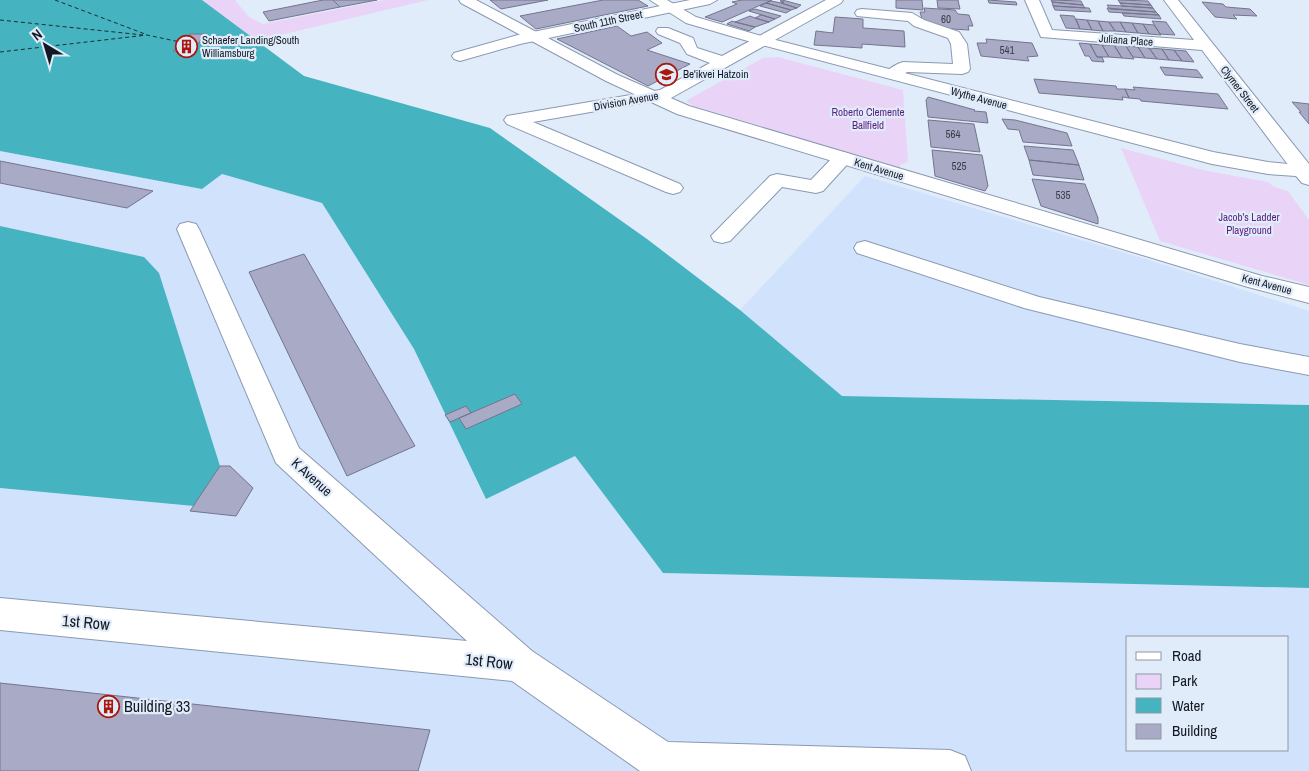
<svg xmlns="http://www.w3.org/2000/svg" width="1309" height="771" font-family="'Archivo Narrow',sans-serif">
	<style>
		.built { fill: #d1e2fc; fill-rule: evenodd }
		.green { fill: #e9d4f8 }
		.water { fill: #45b3c0 }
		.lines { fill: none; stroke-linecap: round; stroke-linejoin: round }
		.ferry { stroke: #172f32; stroke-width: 1; stroke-dasharray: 4 3; stroke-linecap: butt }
		.building { fill: #a9aac5; stroke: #74748e }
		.minor-casing { stroke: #8a99b1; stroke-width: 2 }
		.major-casing { stroke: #8a99b1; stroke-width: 2 }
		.minor { fill: #fff; fill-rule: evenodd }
		.major { fill: #fff; fill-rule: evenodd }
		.labels { text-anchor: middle; stroke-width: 4.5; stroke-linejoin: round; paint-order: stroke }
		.number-label { font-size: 11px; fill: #383d4b }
		.far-street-label { font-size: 11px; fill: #131922; stroke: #e1ecfb }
		.far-poi-label { font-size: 11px; fill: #131922; stroke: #e1ecfb; text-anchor: start }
		.far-park-label { font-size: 11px; fill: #5c1e7d; stroke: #e1ecfb }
		.street-label { font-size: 14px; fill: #131922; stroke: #e1ecfb }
		.near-street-label { font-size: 16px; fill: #131922; stroke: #e1ecfb }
		.near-poi-label { font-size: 16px; fill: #131922; stroke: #e1ecfb; text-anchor: start }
	</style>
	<rect width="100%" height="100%" fill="#e1ecfb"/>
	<path class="built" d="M0,151L202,189L222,174L322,203L414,349L486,499L575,456L663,573L1309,588V771H0V488L194,506L144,257L0,226ZM1128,637H1288V750H1128Z
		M865,176L1149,260L1309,311V405L842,396L740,310Z"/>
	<path class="green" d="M202,0H235L249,17L263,24L384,0H428L255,41Z
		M778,57L903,90L908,162L900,165V168L694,106L687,102V100L763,58Z
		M1121,148L1203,170L1268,182L1274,187L1288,191L1309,220V285L1160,241Z"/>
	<path class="water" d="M0,0H202L304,76L490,128L647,239L740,310L842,396L1309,405V588L663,573L575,456L486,499L414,349L322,203L222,174L202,189L0,151Z
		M0,226L144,257L159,273L220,466L194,506L0,488Z"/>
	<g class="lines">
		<path class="ferry" d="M55,0L145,34
			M0,20L143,35
			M0,52L147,35L180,42"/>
	</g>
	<path class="building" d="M323,0H333L340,7L269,21L263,12Z
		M333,0H377L340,7Z
		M490,0H548L501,9Z
		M603,0H638L648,6L536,29L520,16Z
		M742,0H772L722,22L705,17L737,4L732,2Z
		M782,0L786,1L801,5L797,8L781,3L784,2L780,1Z
		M896,0H922L923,10L896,8Z
		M937,0H958L960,9L938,8Z
		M988,0L1016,2L1017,5L989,3Z
		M1051,0L1081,1L1083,5L1052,2Z
		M1118,0L1148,1L1151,5L1120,3Z
		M771,1L781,3L797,8L791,10L766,3Z
		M1052,2L1083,5L1085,8L1053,6Z
		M1202,2L1223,4L1226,7L1250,9L1257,16L1233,15L1237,19L1215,17Z
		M766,3L791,10L786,13L760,6Z
		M1120,3L1151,5L1153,8L1122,6Z
		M1107,5L1153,8L1156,12L1110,9Z
		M1053,6L1089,8L1091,12L1055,10Z
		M924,8L955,10L958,14L969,15L973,26H968L969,30L937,28L923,23L920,12H925Z
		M1107,8L1156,12L1159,15L1109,12Z
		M755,9L766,12L781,16L775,19L749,11Z
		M1122,13L1159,15L1161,19L1124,16Z
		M761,15L775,19L769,22L755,18Z
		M1060,15L1074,16L1080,29L1066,28Z
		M750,16L755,18L769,22L755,27L735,22Z
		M835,17L863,19V28L904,31L905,47L862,44V48L814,45L816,31L833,33Z
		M1076,19L1087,20L1092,30L1080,29Z
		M1087,20L1098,21L1103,31L1092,30Z
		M732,21L735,22L755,27L749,31L727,24Z
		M1098,21L1109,22L1115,31H1103Z
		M1152,21L1166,22L1175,35L1160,34Z
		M1109,22H1120L1126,32L1115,31Z
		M1120,22L1132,23L1138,33L1126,32Z
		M1132,23L1143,24L1149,34L1138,33Z
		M1143,24L1154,25L1161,35L1149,34Z
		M617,26L631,36L647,32L662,43L647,50L690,64L648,86L557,39Z
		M190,34H207L191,51H173Z
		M986,39L1032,43L1038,56L1027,57L1029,61L981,56L977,43H987Z
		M1079,43L1090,44L1097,57H1102L1104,62L1092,61L1089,56H1085Z
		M1090,44L1102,45L1109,57H1097Z
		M1102,45H1114L1122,58L1109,57Z
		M1114,45L1126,46L1134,59L1122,58Z
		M1126,46L1138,47L1145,58L1133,57Z
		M1138,47L1149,48L1157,59L1145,58Z
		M1149,48L1162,49L1169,60L1157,59Z
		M1162,49L1174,50L1182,61L1169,60Z
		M1174,50L1186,51L1194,62L1182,61Z
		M1160,67L1197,70L1203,78L1165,75Z
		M1034,79L1116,86L1117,89H1125L1129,98L1122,97L1123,100L1039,93Z
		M1133,87L1218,94L1228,109L1141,101L1140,99L1129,98L1125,89L1135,90Z
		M928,97L975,110L974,111L986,112L988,123L928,117L926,100Z
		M1292,102L1309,104V124L1299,112H1301Z
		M1002,119L1015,120L1067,133L1072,146L1023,142L1019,130L1008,129Z
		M928,120L974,124L980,152L931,147Z
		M1024,146L1073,150L1079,165L1029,160Z
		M932,150L982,155L988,186L985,191L935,176Z
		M1029,160L1079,165L1084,180L1033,175Z
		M0,161L153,191L127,208L0,183Z
		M1032,179L1085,184L1098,218V224L1041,206Z
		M304,254L415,446L347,476L249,272Z
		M515,394L522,404L466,429L459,418Z
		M466,406L471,413L450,422L445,415Z
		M220,466H230L253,488L236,516L190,511Z
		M0,683L430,730L418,771H0Z"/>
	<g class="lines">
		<defs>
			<path id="minor" d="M690,0H717L710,4L520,44L460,61L454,59L452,56L454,53L518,35Z
				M826,0H843L841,3L671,98L533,122L680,184L683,188L680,192L673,194L666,192L507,124L504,120L507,116L513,115L660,90L710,63L687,54L680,43L658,34L656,31L658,28H668L693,38L697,48L722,56Z
				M1025,0H1039L1052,30L1194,40L1164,0H1178L1309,164V176L1295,174L1202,50L1041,37Z
				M862,9L912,13L924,20L959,32L967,44L970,69L968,72L962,74L907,72L898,78H886L884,75C888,69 896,64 903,62L953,64L951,44L948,38L914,26L908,21L857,16L855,13L857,10Z
				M843,152L850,154L853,158L823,191L816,193L782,187L730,241L722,243L714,241L711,236L770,176L777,174L811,180L836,154Z
				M188,222L196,224L199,229L299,448L532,651L668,742L950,750L965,756L971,771H640L512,681L0,630V598L467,641L276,463L177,229L180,224Z
				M865,241L1039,297L1240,344L1309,357V375L1240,362L1024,308L857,253L854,248L857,243Z"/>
			<path id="major" d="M459,0H476L618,75L689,106L1262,276L1309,287V303L1248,287L677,114L606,81L461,3Z
				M650,0H667L696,17L768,38L1213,152L1268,162L1309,166V185L1302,183L1296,176L1268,174L1212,164L758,44L686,23Z"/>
		</defs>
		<use href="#minor" class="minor-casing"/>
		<use href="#major" class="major-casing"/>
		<use href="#minor" class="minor"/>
		<use href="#major" class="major"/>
	</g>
	<defs>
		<symbol id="building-ring" viewBox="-11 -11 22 22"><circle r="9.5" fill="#e1ecfb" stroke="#a9170d" stroke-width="1.5"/><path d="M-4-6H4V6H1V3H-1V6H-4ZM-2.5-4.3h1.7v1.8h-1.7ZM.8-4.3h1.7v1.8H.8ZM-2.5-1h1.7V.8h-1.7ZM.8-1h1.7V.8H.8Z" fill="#a9170d"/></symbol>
		<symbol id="school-ring" viewBox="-11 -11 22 22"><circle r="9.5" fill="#e1ecfb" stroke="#a9170d" stroke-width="1.5"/><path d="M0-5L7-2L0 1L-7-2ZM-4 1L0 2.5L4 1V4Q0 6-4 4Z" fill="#a9170d"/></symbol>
	</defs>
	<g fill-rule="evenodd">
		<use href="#building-ring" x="174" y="34" width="25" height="25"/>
		<use href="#school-ring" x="654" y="62" width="25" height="25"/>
		<use href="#building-ring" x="96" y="694" width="25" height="25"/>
	</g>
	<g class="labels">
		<g class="number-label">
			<text x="946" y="23">60</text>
			<text x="1007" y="54">541</text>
			<text x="953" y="138">564</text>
			<text x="959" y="170">525</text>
			<text x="1063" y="199">535</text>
		</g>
		<g class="far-street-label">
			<text transform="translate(608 21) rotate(-12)" y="4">South 11th Street</text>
			<text transform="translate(1126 40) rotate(4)" y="4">Juliana Place</text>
			<text transform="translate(1240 89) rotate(52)" y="4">Clymer Street</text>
			<text transform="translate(979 98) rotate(15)" y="4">Wythe Avenue</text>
			<text transform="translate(626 101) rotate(-10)" y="4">Division Avenue</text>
			<text transform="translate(879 169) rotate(17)" y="4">Kent Avenue</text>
			<text transform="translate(1267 284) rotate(15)" y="4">Kent Avenue</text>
		</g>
		<g class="far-poi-label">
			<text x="202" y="44">Schaefer Landing/South<tspan x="202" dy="13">Williamsburg</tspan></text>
			<text x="683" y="78">Be'ikvei Hatzoin</text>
		</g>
		<g class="far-park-label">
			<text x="868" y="116">Roberto Clemente<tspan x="868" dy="13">Ballfield</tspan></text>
			<text x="1249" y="221">Jacob's Ladder<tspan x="1249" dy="13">Playground</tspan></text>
		</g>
		<g class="street-label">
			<text transform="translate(312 477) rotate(42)" y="5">K Avenue</text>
		</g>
		<g class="near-street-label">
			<text transform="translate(86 622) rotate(5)" y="6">1st Row</text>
			<text transform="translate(489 661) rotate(6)" y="6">1st Row</text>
		</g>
		<g class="near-poi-label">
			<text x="124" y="712">Building 33</text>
		</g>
	</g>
	<rect x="1126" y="636" width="162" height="115" fill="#e1ecfb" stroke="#8f98a4"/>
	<rect x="1136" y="652" width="25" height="8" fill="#ffffff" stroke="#8f98a4"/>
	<text x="1172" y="661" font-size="15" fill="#131922">Road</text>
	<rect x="1136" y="674" width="25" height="15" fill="#e9d4f8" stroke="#8f98a4"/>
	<text x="1172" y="686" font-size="15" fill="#131922">Park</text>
	<rect x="1136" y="698" width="25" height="15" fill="#45b3c0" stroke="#8f98a4"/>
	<text x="1172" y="711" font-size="15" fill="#131922">Water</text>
	<rect x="1136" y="724" width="25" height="15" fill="#a9aac5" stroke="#8f98a4"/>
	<text x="1172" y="736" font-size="15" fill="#131922">Building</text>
	<g transform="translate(45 45) rotate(322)" stroke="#e1ecfb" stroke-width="4" paint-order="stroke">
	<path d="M0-4L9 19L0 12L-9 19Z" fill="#131922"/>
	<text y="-8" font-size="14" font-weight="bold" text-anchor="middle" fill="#131922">N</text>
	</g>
</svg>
